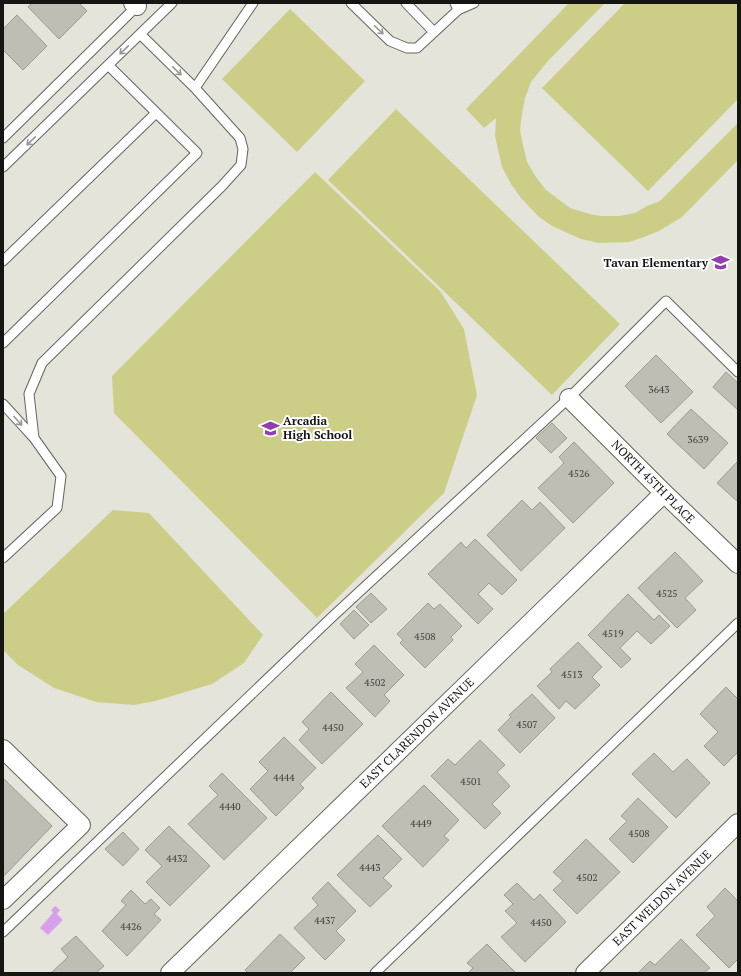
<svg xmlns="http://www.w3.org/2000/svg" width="741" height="976" font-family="'PT Serif',serif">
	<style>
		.green { fill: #ccce88 }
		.water { fill: #d8a0ec }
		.building { fill: #bebeb4; stroke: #9b9b91 }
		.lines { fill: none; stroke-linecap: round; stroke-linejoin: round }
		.lane-casing { stroke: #64645b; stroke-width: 11 }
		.street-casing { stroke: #64645b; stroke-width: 20 }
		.lane { stroke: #fff; stroke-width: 9 }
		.street { stroke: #fff; stroke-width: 18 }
		.oneway { stroke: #969694 }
		.labels { text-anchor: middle; stroke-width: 4; stroke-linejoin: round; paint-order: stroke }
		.number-label { font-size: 10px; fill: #3f3f3a }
		.poi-label { font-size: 12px; font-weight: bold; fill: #151511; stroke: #fff; text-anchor: end }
		.street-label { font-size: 12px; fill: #151511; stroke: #fff }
	</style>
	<rect width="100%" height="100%" fill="#e4e4da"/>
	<path class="green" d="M569,3H605L547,62L531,82L525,98L522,114L520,130L523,145L527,162L536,177L546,190L570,208L590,214L601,216H619L635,213L647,206L660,201L738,123V160L682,217L659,231L644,237L629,242L599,243L581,239L552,226L539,217L521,198L511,184L502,167L495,136L496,118L484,128L466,109Z
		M625,3H738V99L648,191L542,88Z
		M290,9L365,81L297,152L222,79Z
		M396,109L620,324L552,395L328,180Z
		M315,172L440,291L464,329L477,395L444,493L317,618L114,413L112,376Z
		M113,510L149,513L263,635L244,663L212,684L155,701L134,705L96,702L54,688L18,665L3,650V614Z"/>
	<path class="water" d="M55,906L60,910L57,914L63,920L48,935L40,928L53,913L51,910Z"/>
	<path class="building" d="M32,3H79L87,11L59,39L28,7Z
		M17,15L47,46L23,70L3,50V29Z
		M656,355L693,392L661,423L625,386Z
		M726,372L738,383V410L713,387Z
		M691,409L728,443L704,469L667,434Z
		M552,423L567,438L551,453L536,438Z
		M574,442L614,483L573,523L538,488L564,463L559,457Z
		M738,461V502L717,483Z
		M522,500L532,510L540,502L565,528L521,571L487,535Z
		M475,539L517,580L502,595L489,583L478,594L493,609L478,624L428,574L461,542L466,548Z
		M675,552L703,581L685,598L696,610L677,628L638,588Z
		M371,593L387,609L371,623L356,607Z
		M628,594L654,620L659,615L670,626L651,644L637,631L620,648L631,659L621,668L588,635Z
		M428,603L434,609L440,604L462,626L451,637L453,640L425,668L400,643L403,640L397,634Z
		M354,610L369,625L354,639L340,624Z
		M578,642L602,667L592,677L600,685L575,709L566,701L559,709L537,686L552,672L550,669Z
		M374,645L404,675L384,695L390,701L375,717L346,688L363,672L355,664Z
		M726,687L738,699V752L724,766L704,746L718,732L700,714Z
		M331,692L363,724L322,764L299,740L309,729L302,722Z
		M532,694L555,718L520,753L498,730L511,717L509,715Z
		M284,737L316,768L300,784L304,788L276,816L250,789L268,771L259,762Z
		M480,740L505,765L497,772L510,786L492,804L501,813L485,829L431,776L448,759L455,765Z
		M654,753L673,772L687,759L710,783L676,818L632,774Z
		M222,773L267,818L224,860L188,824L218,795L209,786Z
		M3,778L52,826L3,877Z
		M424,785L459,820L444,836L449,840L423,867L382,826Z
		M638,798L668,827L633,863L609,839L627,821L621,816Z
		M169,826L210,866L170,906L146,882L162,866L145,850Z
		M123,832L139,849L123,866L105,849Z
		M378,835L402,859L383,878L392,886L370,907L337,875Z
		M586,839L620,872L577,914L553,890L563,881L553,872Z
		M328,882L356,911L336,931L345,940L325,960L294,928L318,905L312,898Z
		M517,883L534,900L540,894L566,922L525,962L501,937L517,923L505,911L513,904L504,895Z
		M725,888L738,901V959L729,968L696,935L715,916L707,907Z
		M131,890L145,904L151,899L160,908L154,914L161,920L127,956L102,931L126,905L121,901Z
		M280,934L305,958L290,973H248L245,970Z
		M76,936L104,966L96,973H51L68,957L61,949Z
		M681,939L710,968L704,973H638L650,961L655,965Z
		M487,944L515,972L513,973H468L473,968L467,963Z"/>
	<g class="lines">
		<defs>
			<path id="lane" d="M351,3L390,41L407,48H417L458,10L455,3
				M406,3L434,32
				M458,10L474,3
				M140,34L195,88
				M3,138L139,4
				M3,167L172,3
				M3,261L156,113
				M3,343L197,153L108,65
				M3,404L34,438
				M3,558L57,508L61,476L34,438L29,394L42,363L222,186L241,165L243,149L240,138L195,88L253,3
				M3,932L331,618L569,398L666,301L738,372
				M375,973L738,623"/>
			<path id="street" d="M133,3L137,6
				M569,398L664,493L738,564
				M3,749L81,825L3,900
				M170,973L664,493
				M585,973L738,823"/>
		</defs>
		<use href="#lane" class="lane-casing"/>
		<use href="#street" class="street-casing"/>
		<use href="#lane" class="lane"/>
		<use href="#street" class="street"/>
	</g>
	<defs><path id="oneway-shaft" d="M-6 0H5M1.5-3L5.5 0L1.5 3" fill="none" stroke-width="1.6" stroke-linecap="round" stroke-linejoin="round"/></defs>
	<g class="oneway">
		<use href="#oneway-shaft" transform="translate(379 30) rotate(44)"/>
		<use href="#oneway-shaft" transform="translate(124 50) rotate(136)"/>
		<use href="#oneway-shaft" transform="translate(177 71) rotate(44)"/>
		<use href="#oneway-shaft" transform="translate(31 141) rotate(136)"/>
		<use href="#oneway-shaft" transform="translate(18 421) rotate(48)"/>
	</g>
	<defs>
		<symbol id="school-bare" viewBox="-9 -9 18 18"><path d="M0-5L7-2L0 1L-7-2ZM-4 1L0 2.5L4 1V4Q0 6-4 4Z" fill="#923fad" stroke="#fff" stroke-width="2.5" paint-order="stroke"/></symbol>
	</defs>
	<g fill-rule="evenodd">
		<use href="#school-bare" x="708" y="250" width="25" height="25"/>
		<use href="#school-bare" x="258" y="416" width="25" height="25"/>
	</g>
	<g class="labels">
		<g class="number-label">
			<text x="659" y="393">3643</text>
			<text x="698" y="443">3639</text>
			<text x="579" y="477">4526</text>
			<text x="667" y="597">4525</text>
			<text x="613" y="637">4519</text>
			<text x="425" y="640">4508</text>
			<text x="572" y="678">4513</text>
			<text x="375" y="686">4502</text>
			<text x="527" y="728">4507</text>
			<text x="333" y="731">4450</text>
			<text x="284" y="781">4444</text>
			<text x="471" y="785">4501</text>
			<text x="230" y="810">4440</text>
			<text x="421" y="827">4449</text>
			<text x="639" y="837">4508</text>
			<text x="177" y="862">4432</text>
			<text x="370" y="871">4443</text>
			<text x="587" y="881">4502</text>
			<text x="325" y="924">4437</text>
			<text x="541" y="926">4450</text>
			<text x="131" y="930">4426</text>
		</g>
		<g class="poi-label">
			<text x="708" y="267">Tavan Elementary</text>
			<text x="283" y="425" text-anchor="start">Arcadia<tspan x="283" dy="14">High School</tspan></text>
		</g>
		<g class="street-label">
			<text transform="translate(653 482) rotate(45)" y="4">NORTH 45TH PLACE</text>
			<text transform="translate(417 733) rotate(-44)" y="4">EAST CLARENDON AVENUE</text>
			<text transform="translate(662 898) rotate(-44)" y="4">EAST WELDON AVENUE</text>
		</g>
	</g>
	<rect width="741" height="976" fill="none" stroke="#151511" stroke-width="8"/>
</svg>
